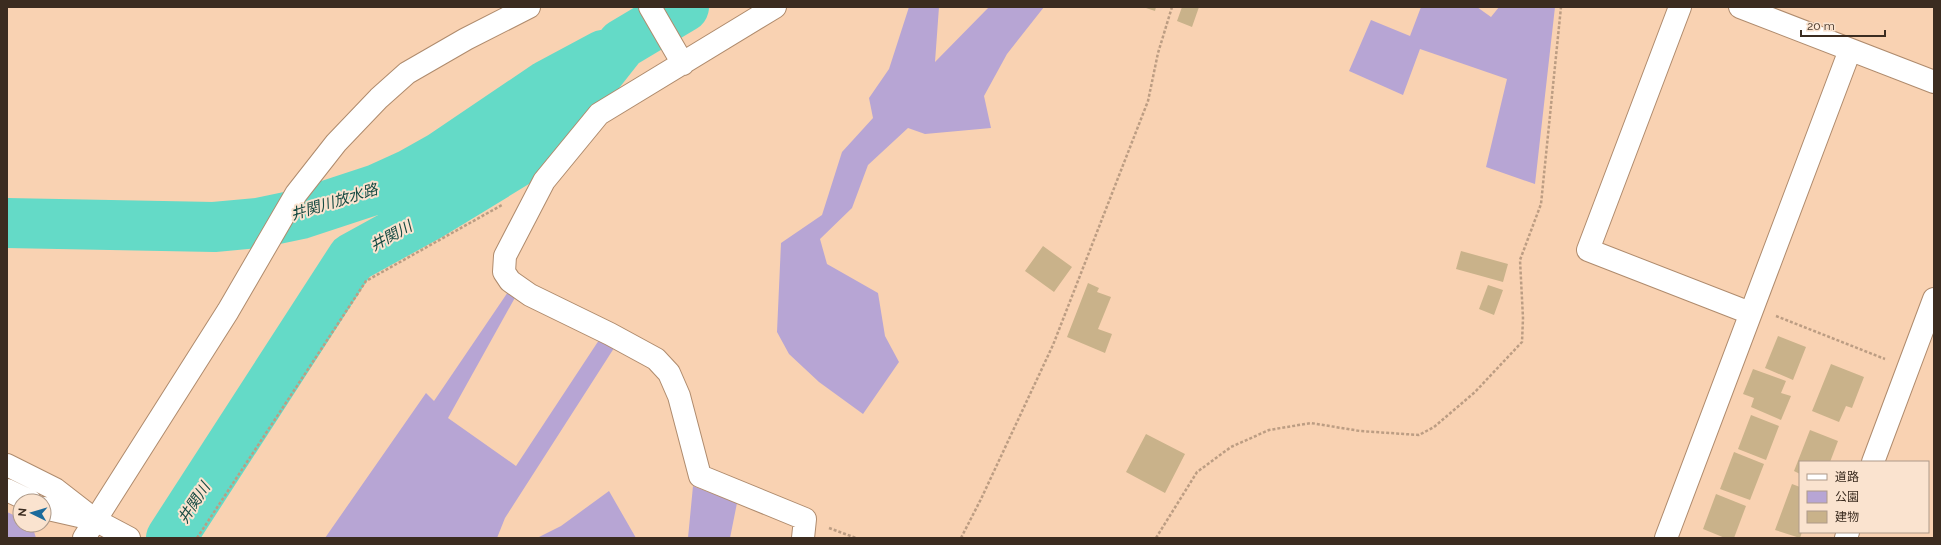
<svg xmlns="http://www.w3.org/2000/svg" width="1941" height="545" font-family="Raleway,'Noto Sans JP',sans-serif">
	<style>
		.green { fill: #b7a5d4 }
		.lines { fill: none; stroke-linecap: round; stroke-linejoin: round }
		.river { stroke: #64dac7; stroke-width: 50 }
		.building { fill: #c9b28a }
		.street-casing { stroke: #af8b6d; stroke-width: 24 }
		.secondary-casing { stroke: #af8b6d; stroke-width: 24 }
		.path { stroke: #bc9d83; stroke-width: 2.5; stroke-dasharray: 3 2; stroke-linecap: butt }
		.street { stroke: #fff; stroke-width: 22 }
		.secondary { stroke: #fff; stroke-width: 22 }
		.labels { text-anchor: middle; stroke-width: 4; stroke-linejoin: round; paint-order: stroke }
		.water-label { font-size: 15px; font-style: italic; fill: #174b43; stroke: #fae3cf }
	</style>
	<rect width="100%" height="100%" fill="#f9d2b2"/>
	<path class="green" d="M909,7H939L935,62L989,7H1044L1007,54L984,96L991,128L925,134L908,128L868,165L852,208L820,239L827,264L878,293L885,336L899,362L863,414L819,382L789,354L777,332L781,243L822,215L842,152L873,118L869,98L889,69Z
		M1421,7H1477L1491,17L1499,7H1555L1535,184L1486,167L1507,79L1420,49L1403,95L1349,71L1371,20L1410,36Z
		M510,289L517,294L448,418L516,466L601,337L616,345L505,518L497,538H325L426,393L434,401Z
		M693,486L737,503L730,538H688Z
		M609,491L636,538H537L561,526Z
		M7,512L20,518V525H32L36,538H7Z"/>
	<g class="lines">
		<path class="river" d="M7,223L214,227L258,223L301,214L377,189L410,174L442,156L547,85L603,55
			M171,538L352,258L432,214L540,148L622,44L684,7"/>
	</g>
	<path class="building" d="M1143,7H1156L1155,11Z
		M1182,7H1199L1192,27L1177,21Z
		M1043,246L1072,267L1054,292L1025,271Z
		M1461,251L1508,264L1503,282L1456,269Z
		M1088,283L1099,288L1097,292L1111,297L1098,329L1112,334L1105,353L1067,337Z
		M1488,285L1503,290L1494,315L1479,309Z
		M1778,336L1806,347L1793,380L1765,368Z
		M1831,364L1864,377L1852,408L1846,406L1839,422L1812,411Z
		M1753,369L1786,381L1781,393L1791,396L1781,420L1751,407L1754,398L1743,394Z
		M1751,415L1779,426L1766,460L1738,449Z
		M1810,430L1838,441L1830,462H1800V474L1794,471Z
		M1146,434L1185,454L1165,493L1126,472Z
		M1734,452L1764,464L1750,500L1720,489Z
		M1792,484L1800,487V532H1802L1800,538L1775,530Z
		M1716,494L1746,506L1734,538H1725L1703,529Z"/>
	<g class="lines">
		<defs>
			<path id="street" d="M650,7L683,64
				M775,7L599,114L544,181L505,256L504,272L510,281L530,295L610,334L656,359L669,373L679,396L700,476L805,519L803,538
				M1680,7L1588,250L1750,313
				M1740,7L1934,82
				M1873,462L1934,299
				M7,465L55,489L95,520
				M7,490L30,501
				M44,508L88,518
				M1666,538L1850,50
				M1846,538L1848,532"/>
			<path id="secondary" d="M95,520L129,538
				M84,538L228,311L296,194L336,143L379,98L407,73L466,39L529,7"/>
		</defs>
		<use href="#street" class="street-casing"/>
		<use href="#secondary" class="secondary-casing"/>
		<path class="path" d="M1776,316L1885,359
			M829,528L856,538
			M197,538L366,281L502,205
			M961,538L981,499L1053,345L1148,101L1158,53L1172,7
			M1156,538L1197,472L1231,447L1269,430L1311,423L1360,431L1419,435L1434,427L1475,392L1522,342L1523,318L1520,260L1541,204L1561,7"/>
		<use href="#street" class="street"/>
		<use href="#secondary" class="secondary"/>
	</g>
	<g class="labels">
		<g class="water-label">
			<text transform="translate(334 202) rotate(-17)" y="5">井関川放水路</text>
			<text transform="translate(391 236) rotate(-29)" y="5">井関川</text>
			<text transform="translate(194 503) rotate(-57)" y="5">井関川</text>
		</g>
	</g>
	<rect width="1941" height="545" fill="none" stroke="#3b2c20" stroke-width="16"/>
	<rect x="1799" y="461" width="130" height="72" fill="#fae3cf" stroke="#ae9a89"/>
	<rect x="1807" y="474" width="20" height="6" fill="#ffffff" stroke="#ae9a89"/>
	<text x="1835" y="481" font-size="12" fill="#3b2c20">道路</text>
	<rect x="1807" y="491" width="20" height="12" fill="#b7a5d4" stroke="#ae9a89"/>
	<text x="1835" y="501" font-size="12" fill="#3b2c20">公園</text>
	<rect x="1807" y="511" width="20" height="12" fill="#c9b28a" stroke="#ae9a89"/>
	<text x="1835" y="521" font-size="12" fill="#3b2c20">建物</text>
	<g transform="translate(32 513) rotate(275)"><circle r="19" fill="#fae3cf" stroke="#ae9a89"/>
	<path d="M0-3L7 15L0 10L-7 15Z" fill="#1b6b9c"/>
	<text y="-6" font-size="11" font-weight="bold" text-anchor="middle" fill="#3b2c20">N</text>
	</g>
	<path d="M1801 30v6h84v-6" fill="none" stroke="#3b2c20" stroke-width="2"/>
	<text x="1807" y="30" font-size="12" fill="#3b2c20" stroke="#fae3cf" stroke-width="3" paint-order="stroke">20 m</text>
</svg>
